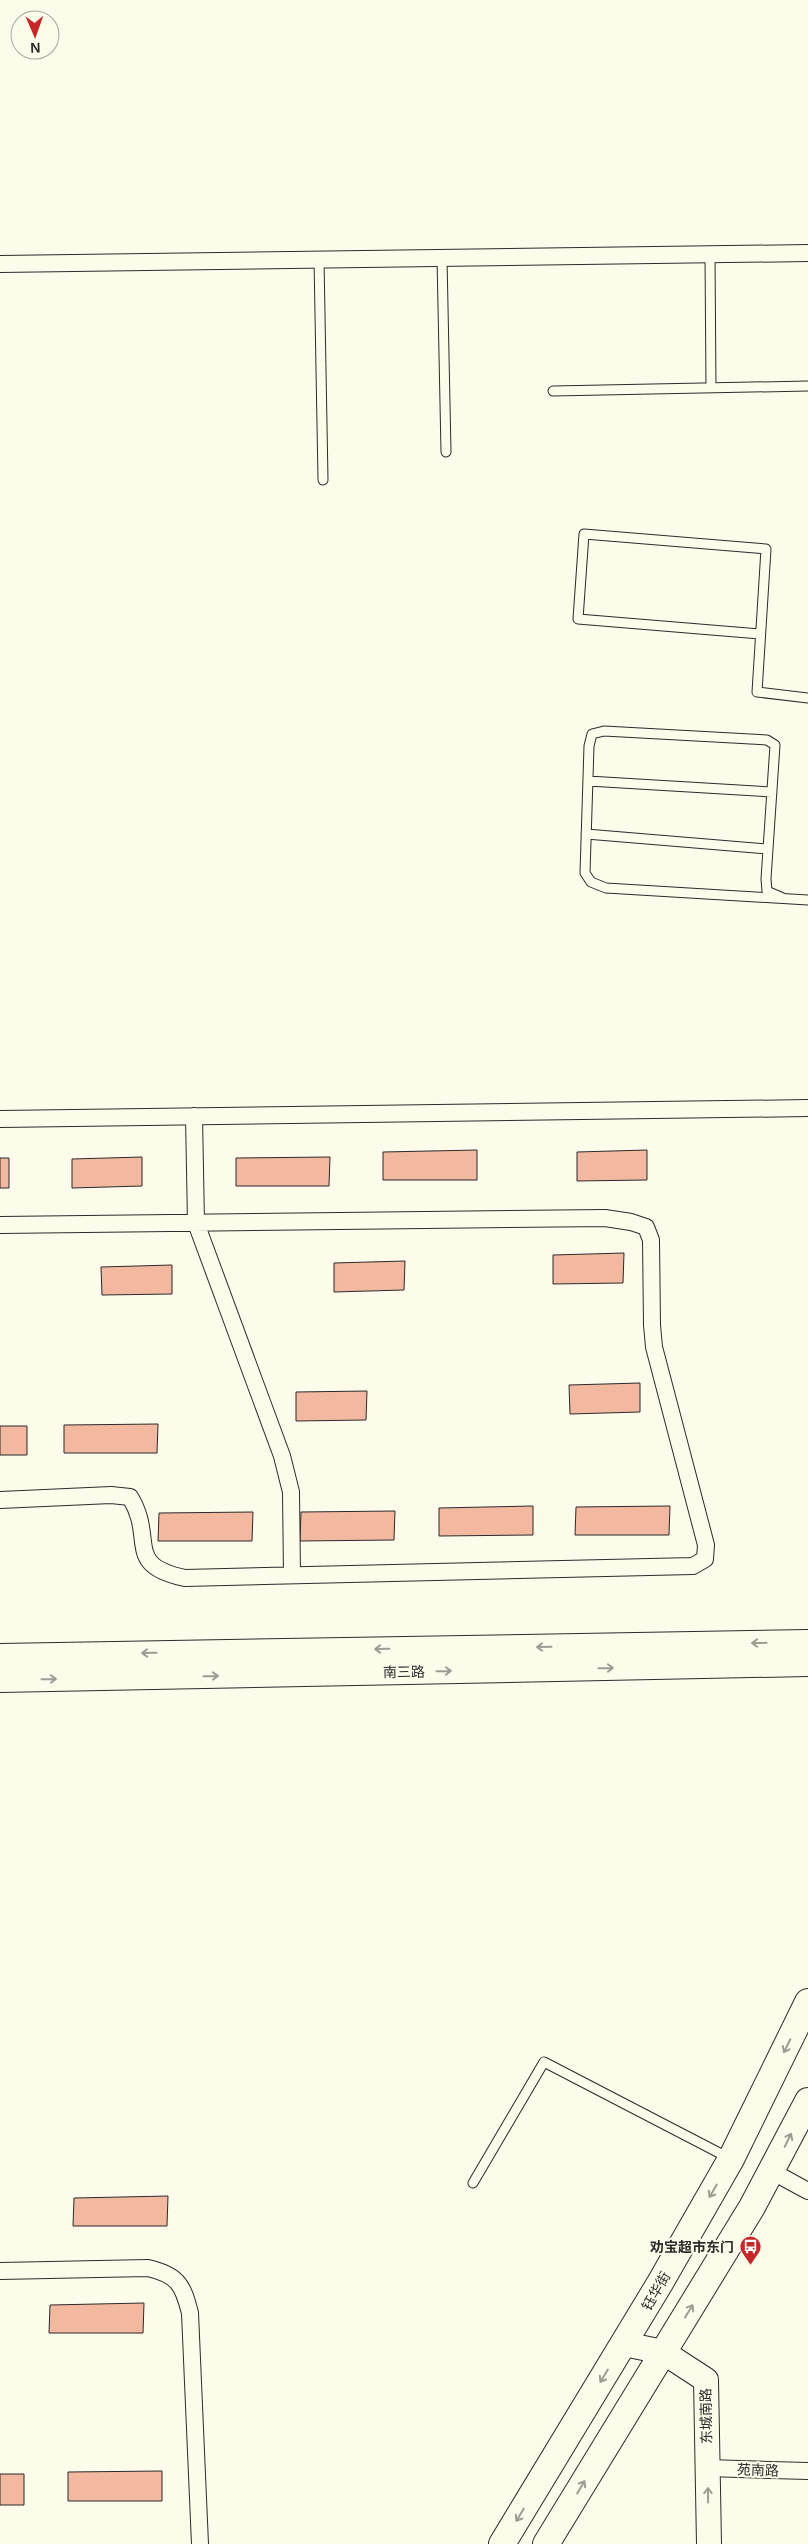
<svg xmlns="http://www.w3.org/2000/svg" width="808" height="2544" font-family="Arial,'Noto Sans SC',sans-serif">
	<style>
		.building { fill: #f2b8a0; stroke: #2b2b2b }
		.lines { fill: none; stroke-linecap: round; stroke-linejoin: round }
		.lane-casing { stroke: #2b2b2b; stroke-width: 11 }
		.street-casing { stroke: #2b2b2b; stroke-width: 18 }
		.secondary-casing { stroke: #2b2b2b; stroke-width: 26 }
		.primary-casing { stroke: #2b2b2b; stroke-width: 28 }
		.lane { stroke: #fdfbea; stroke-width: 9 }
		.street { stroke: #fdfbea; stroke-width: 16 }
		.secondary { stroke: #fdfbea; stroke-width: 24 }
		.primary { stroke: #fdfbea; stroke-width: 26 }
		.oneway { stroke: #9e9d94 }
		.labels { text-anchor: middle; stroke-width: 4; stroke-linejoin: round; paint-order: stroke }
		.street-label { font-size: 14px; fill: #2b2b2b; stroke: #fdfbea }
		.poi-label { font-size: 14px; font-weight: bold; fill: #2b2b2b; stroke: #fdfbea; text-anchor: end }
	</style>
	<rect width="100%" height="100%" fill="#fdfbea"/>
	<path class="building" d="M477,1150V1180H383V1152Z
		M647,1150V1180L577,1181V1152Z
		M142,1157V1186L72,1188V1159Z
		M330,1157L329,1186H236V1158Z
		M0,1158H9V1188H0Z
		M624,1253L623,1283L553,1284V1255Z
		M405,1261L404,1290L334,1292V1263Z
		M172,1265V1294L102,1295L101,1267Z
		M640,1383V1412L570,1414L569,1385Z
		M367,1391L366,1420L296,1421V1392Z
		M158,1424L157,1453H64V1425Z
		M0,1426H27V1455H0Z
		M533,1506V1535L439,1536V1508Z
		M670,1506L669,1535H575L576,1507Z
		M395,1511L394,1540L300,1541L301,1512Z
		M253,1512L252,1541H158L159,1513Z
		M168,2196L167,2226H73L74,2198Z
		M144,2303L143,2333H49L50,2305Z
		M162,2471V2501H68V2472Z
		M0,2474H24V2505H0Z"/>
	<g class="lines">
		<defs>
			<path id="lane" d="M710,254L711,388
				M442,258L446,452
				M319,259L323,480
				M553,391L808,386
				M760,634L578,619L584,534L766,549L757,692L808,698
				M588,781L772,792
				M586,834L768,849
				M783,898L767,891L766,879L775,745L767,740L604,731L592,734L589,746L585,873L591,882L606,888L808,900
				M473,2183L544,2062L729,2158"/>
			<path id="street" d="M0,264L808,253
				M194,1116L196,1223L282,1456L291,1492L292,1574
				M0,1119L808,1108
				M0,1225L605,1218L631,1222L646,1227L651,1240L652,1325L654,1347L706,1545L705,1559L693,1566L185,1578C123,1565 156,1539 130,1497L111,1495L0,1500
				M773,2172L808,2191
				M0,2271L148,2268C178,2275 183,2285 190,2313L200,2544
				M707,2468L808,2471"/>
			<path id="secondary" d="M0,1656L808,1642
				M0,1680L808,1664
				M624,2344L663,2352L706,2380L709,2544"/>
			<path id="primary" d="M502,2544L660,2283L731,2159L808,2002
				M546,2544L752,2207L808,2101"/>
		</defs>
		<use href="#lane" class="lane-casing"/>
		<use href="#street" class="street-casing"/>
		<use href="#secondary" class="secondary-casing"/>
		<use href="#primary" class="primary-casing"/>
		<use href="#lane" class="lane"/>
		<use href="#street" class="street"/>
		<use href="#secondary" class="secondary"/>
		<use href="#primary" class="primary"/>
	</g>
	<defs><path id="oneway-shaft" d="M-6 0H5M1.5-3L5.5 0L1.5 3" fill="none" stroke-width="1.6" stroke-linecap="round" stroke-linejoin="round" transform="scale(1.25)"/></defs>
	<g class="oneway">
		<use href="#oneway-shaft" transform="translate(759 1643) rotate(179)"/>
		<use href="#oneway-shaft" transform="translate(544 1647) rotate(179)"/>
		<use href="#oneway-shaft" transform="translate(382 1649) rotate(179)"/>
		<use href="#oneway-shaft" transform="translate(149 1653) rotate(179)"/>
		<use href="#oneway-shaft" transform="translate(606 1668) rotate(-1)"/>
		<use href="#oneway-shaft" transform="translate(444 1671) rotate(-1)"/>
		<use href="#oneway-shaft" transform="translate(211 1676) rotate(-1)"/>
		<use href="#oneway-shaft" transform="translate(49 1679) rotate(-1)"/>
		<use href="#oneway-shaft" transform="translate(787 2046) rotate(116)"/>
		<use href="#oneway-shaft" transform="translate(788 2140) rotate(-64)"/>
		<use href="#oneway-shaft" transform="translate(713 2191) rotate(120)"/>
		<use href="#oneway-shaft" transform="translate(689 2311) rotate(-58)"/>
		<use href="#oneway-shaft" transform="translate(604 2376) rotate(121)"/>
		<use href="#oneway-shaft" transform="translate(581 2487) rotate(-59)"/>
		<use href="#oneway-shaft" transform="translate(708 2495) rotate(-91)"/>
		<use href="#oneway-shaft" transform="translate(520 2515) rotate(121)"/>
	</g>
	<defs>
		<symbol id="bus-pin" viewBox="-11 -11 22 30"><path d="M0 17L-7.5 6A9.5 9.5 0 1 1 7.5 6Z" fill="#c62828" stroke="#fdfbea"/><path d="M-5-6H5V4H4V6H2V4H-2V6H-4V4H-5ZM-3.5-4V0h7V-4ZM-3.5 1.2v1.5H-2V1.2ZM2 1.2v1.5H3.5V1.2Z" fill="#fff"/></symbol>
	</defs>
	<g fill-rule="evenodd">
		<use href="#bus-pin" x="738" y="2234" width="25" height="34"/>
	</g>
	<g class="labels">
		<g class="street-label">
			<text transform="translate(404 1672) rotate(-1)" y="5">南三路</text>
			<text transform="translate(656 2291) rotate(-60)" y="5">钰华街</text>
			<text transform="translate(706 2416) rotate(-91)" y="5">东城南路</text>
			<text transform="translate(758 2470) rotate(2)" y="5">苑南路</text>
		</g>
		<g class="poi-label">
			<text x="734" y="2252">劝宝超市东门</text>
		</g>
	</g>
	<g transform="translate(35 35) rotate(178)"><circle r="24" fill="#fdfbea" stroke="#a9a89e"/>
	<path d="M0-4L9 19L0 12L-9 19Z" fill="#c62828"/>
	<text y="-8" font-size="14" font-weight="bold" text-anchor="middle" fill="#2b2b2b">N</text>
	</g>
</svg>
